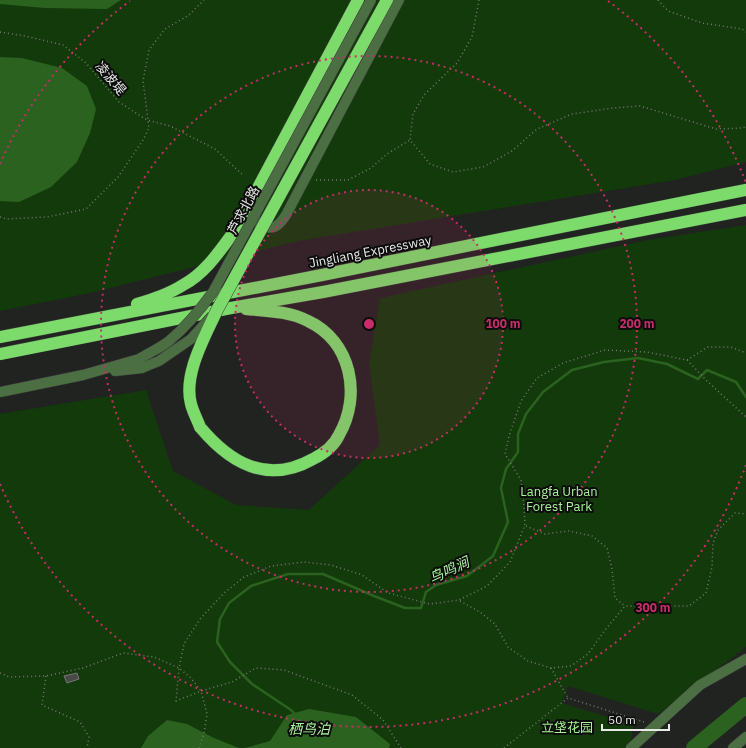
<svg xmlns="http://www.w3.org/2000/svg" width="746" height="748" font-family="'IBM Plex Sans','Noto Sans SC',sans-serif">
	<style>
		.green { fill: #133a0a }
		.water { fill: #2b621f }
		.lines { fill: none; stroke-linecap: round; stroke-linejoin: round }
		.stream { stroke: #2b621f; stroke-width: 2.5 }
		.river { stroke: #2b621f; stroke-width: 16 }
		.building { fill: #474a47; stroke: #747774 }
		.minor-casing { stroke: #3d3f3c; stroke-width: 11 }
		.highway-casing { stroke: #3d3f3c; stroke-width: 13 }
		.path { stroke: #767875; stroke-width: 1.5; stroke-dasharray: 1 3; stroke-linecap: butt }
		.minor { stroke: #4b6f43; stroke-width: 10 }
		.highway { stroke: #7cdb6a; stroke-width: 12 }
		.minor-bridge-casing { stroke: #3d3f3c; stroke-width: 11; stroke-linecap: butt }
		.highway-bridge-casing { stroke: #3d3f3c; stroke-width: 13; stroke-linecap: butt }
		.minor-bridge { stroke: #4b6f43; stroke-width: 10 }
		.highway-bridge { stroke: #7cdb6a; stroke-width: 12 }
		.ring { fill: none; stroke: #c62d69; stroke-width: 2; stroke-dasharray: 2 4 }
		.labels { text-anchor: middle; stroke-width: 4; stroke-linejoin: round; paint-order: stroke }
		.street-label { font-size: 13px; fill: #e8eae8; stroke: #0b0c0b }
		.park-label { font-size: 13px; fill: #a5f395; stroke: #0b0c0b }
		.water-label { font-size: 14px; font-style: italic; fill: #a9f79a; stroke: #0b0c0b }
		.centre { fill: #c62d69; stroke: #0b0c0b; stroke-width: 2 }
		.ring-label { font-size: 12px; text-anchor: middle; font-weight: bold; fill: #c62d69; stroke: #0b0c0b; stroke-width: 4; stroke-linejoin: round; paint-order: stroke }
	</style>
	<rect width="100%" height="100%" fill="#212320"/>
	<path class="green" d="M0,0H746V162L675,180L298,241L90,293L0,311Z
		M746,225V647L658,714L568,686L562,703L633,725L630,746L628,748H0V414L146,390L173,471L236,505L309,510L380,445L369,364L380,298L648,240Z"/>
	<path class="water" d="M0,0H121L107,9L45,8L0,4Z
		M0,57L22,58L62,68L87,86L96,109L90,133L77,162L51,187L19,202L0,201Z
		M309,709L356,717L390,744L389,748H245L270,741L287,715Z
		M167,720L187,724L214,738L239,748H141L148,736Z"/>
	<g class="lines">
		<path class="stream" d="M296,715L291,710L252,684L230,662L217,642L220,619L229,603L251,586L288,574H323L374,596L405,608H421L426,592L436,585L467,576L493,556L508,522L501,488L506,469L518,452V434L526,414L543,392L572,370L604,362L638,358L667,364L698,379L707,370L736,382L746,397"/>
		<path class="river" d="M694,748L746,705"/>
	</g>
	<path class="building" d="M77,673L79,679L67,683L64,676Z"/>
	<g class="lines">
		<defs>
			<path id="minor" d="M252,209C252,219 263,230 274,227C280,225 283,219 286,215L399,0
				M115,371L142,368
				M0,392L83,375L139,359
				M631,748L700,685L746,659
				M733,748L746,737"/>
			<path id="highway" d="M137,304C153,299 169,294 183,285C206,273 221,249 236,229L358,0
				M0,337L322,275L700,199L746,190
				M0,354L231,308L323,292L746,210
				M200,427C230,463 267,485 313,459C323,454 334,446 339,435C362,395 351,341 308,321C289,311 267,311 246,309"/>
		</defs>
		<use href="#minor" class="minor-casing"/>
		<use href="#highway" class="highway-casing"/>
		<path class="path" d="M479,0L472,37L457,63L424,95L413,114L410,140L430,164L453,172L483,167L512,151L537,129L572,114L613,108L640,106L716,129L743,128L746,126
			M658,0L668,11L702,23L742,29L746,32
			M0,32L25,36L63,45L86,63L119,102L147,120L170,126L215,149L244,176
			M316,180H348L371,168L387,154L410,140
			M0,217L7,219L47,217L86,209L118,177L143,140L149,128L143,81L149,50L165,29L189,15L204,0
			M687,360L708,347H731L746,353
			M526,526L545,534L569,531L592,536L607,548L612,569L615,598L625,606
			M460,601L480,612L495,624L508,647L528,661L551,668L571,666L588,654L605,630L625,606H689L706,593L712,567L713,543L718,530L735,513L746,514
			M551,668L568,698
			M0,673L9,677L46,676L83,668L123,653L154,657L179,668L191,678L201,691L207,714L204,733L199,748
			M46,676L42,705L80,722L89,737L87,748
			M401,748L383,720L352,695L284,670L256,668L232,682L201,691L176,701L179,668L184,644L200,619L224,593L244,577L271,566L304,562L331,565L362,575L388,593L430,604L459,600L487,586L510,562L525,525L524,506L521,480L505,454L509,436L521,401L537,378L563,363L605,350L647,352L687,360L707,381L746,417
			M504,748L568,698L644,722"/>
		<use href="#minor" class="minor"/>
		<use href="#highway" class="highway"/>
		<defs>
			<path id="minor-bridge" d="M139,359C149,353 160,348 169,341C186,327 200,310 213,292L371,0
				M142,368L159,361L191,339L212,316"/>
			<path id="highway-bridge" d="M200,427C197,419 193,412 191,404C183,374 205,337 217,310L387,0"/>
		</defs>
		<use href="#minor-bridge" class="minor-bridge-casing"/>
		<use href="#highway-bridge" class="highway-bridge-casing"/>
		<use href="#minor-bridge" class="minor-bridge"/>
		<use href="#highway-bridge" class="highway-bridge"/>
	</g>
	<circle cx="369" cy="324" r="134" fill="#c62d69" fill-opacity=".12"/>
	<g class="ring">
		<circle cx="369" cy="324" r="134"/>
		<circle cx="369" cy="324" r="268"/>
		<path d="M746 465A402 402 0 0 1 0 484M0 164A402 402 0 0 1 130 1M608 1A402 402 0 0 1 746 183"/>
	</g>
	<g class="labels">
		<g class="street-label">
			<text transform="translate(111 78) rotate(49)" y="5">凌波堤</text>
			<text transform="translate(243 210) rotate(-62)" y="5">芦求北路</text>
			<text transform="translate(370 251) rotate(-11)" y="5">Jingliang Expressway</text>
		</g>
		<g class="park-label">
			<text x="559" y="496">Langfa Urban<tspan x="559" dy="15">Forest Park</tspan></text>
			<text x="567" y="732">立垡花园</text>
		</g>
		<g class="water-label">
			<text transform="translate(449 570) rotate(-25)" y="5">鸟鸣涧</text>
			<text x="309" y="734">栖鸟泊</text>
		</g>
	</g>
	<circle cx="369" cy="324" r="6" class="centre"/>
	<g class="ring-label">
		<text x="503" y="328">100 m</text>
		<text x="637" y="328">200 m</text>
		<text x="653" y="612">300 m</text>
	</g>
	<path d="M602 724v6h67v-6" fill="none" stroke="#e8eae8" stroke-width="2"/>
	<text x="608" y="724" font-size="12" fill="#e8eae8" stroke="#0b0c0b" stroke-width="3" paint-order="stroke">50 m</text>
</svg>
